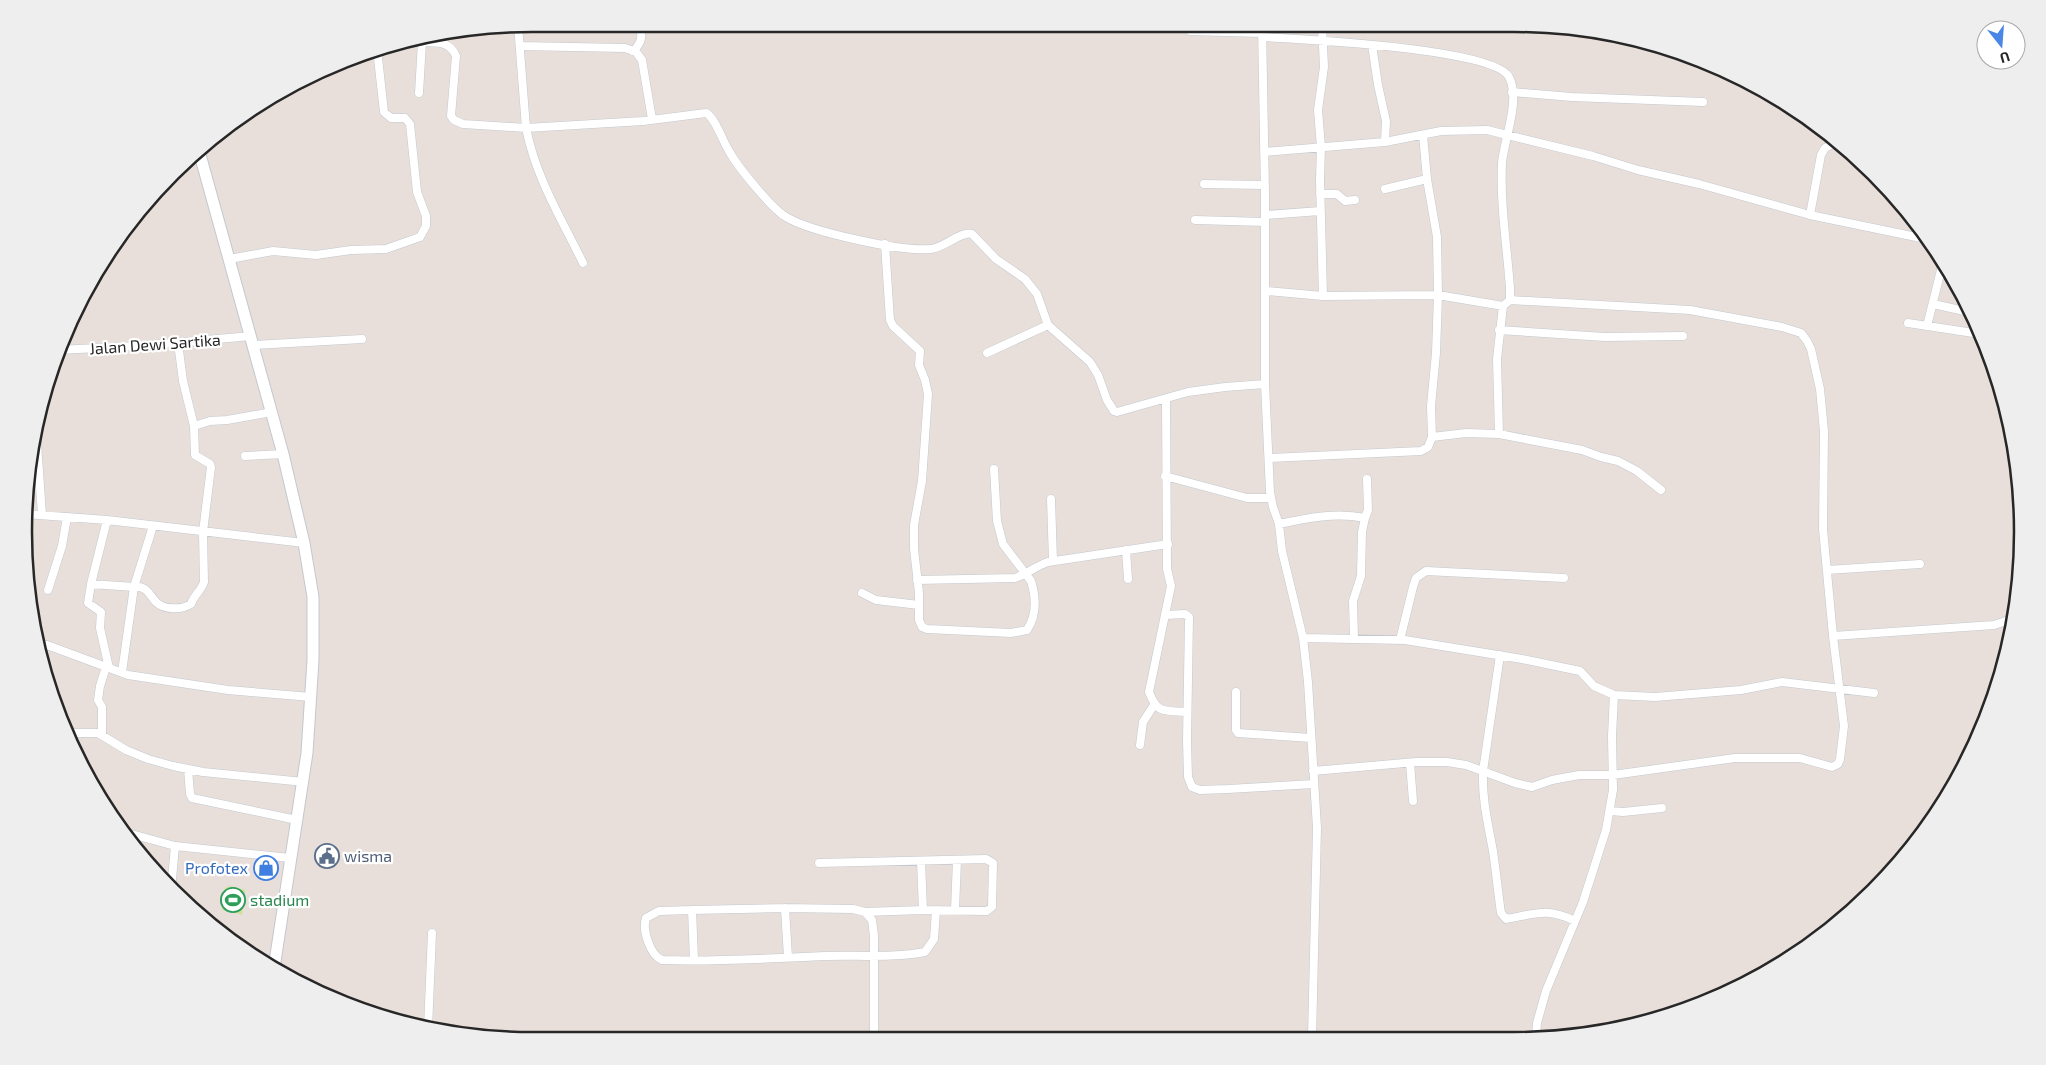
<svg xmlns="http://www.w3.org/2000/svg" width="2046" height="1065" font-family="'Exo 2',sans-serif">
	<style>
		.pitch { fill: #d1e098 }
		.lines { fill: none; stroke-linecap: round; stroke-linejoin: round }
		.street-casing { stroke: #c2c8d0; stroke-width: 9 }
		.secondary-casing { stroke: #c2c8d0; stroke-width: 13 }
		.street { stroke: #fff; stroke-width: 8 }
		.secondary { stroke: #fff; stroke-width: 11 }
		.labels { text-anchor: middle; stroke-width: 4.5; stroke-linejoin: round; paint-order: stroke }
		.street-label { font-size: 16px; fill: #272727; stroke: #fff }
		.service-label { font-size: 16px; fill: #4e5e75; stroke: #fff; text-anchor: start }
		.shop-label { font-size: 16px; fill: #366cbe; stroke: #fff; text-anchor: end }
		.leisure-label { font-size: 16px; fill: #27864d; stroke: #fff; text-anchor: start }
		.rim { fill: none; stroke: #272727; stroke-width: 2.5 }
	</style>
	<rect width="100%" height="100%" fill="#e8dfda"/>
	<path class="pitch" d="M230,886L245,890L242,915L231,911L222,910L225,888Z"/>
	<g class="lines">
		<defs>
			<path id="street" d="M518,25L526,128L643,121L706,113C715,117 723,142 729,151C737,166 772,209 786,217C811,232 902,252 931,249C944,248 962,230 972,234L996,259L1025,279L1037,294L1048,325L1090,362L1098,375L1107,400L1114,411L1117,412L1188,392L1225,387L1265,384
				M1262,25L1265,193V384L1270,492L1273,507L1279,524L1282,551L1303,638L1308,682L1317,828L1312,1038
				M1322,25L1324,67L1318,110L1321,147L1320,180L1323,296
				M1190,31L1262,33
				M422,37V42C436,42 450,41 456,56L451,116L454,120L463,124L526,128C536,178 561,218 583,263
				M1262,37C1299,39 1495,48 1509,77C1521,100 1504,139 1502,163C1500,204 1507,247 1510,288V300L1503,306L1438,295L1323,296L1266,291
				M1372,45L1378,85L1386,121L1385,142
				M520,46L625,48L636,52L642,60L652,119
				M633,51C643,42 642,36 640,24
				M1512,92L1572,97L1703,102
				M419,93L422,42
				M1264,152L1385,142L1441,131L1487,130L1593,156L1638,170L1699,184L1810,215L1926,239
				M188,161L201,158
				M1204,184L1265,185
				M1385,189L1427,179
				M1320,194H1337L1345,201L1355,200
				M1265,215L1320,211
				M1810,215L1821,155L1825,148L1837,142
				M1195,220L1265,222
				M885,244L890,320L893,326L920,351L919,365L925,380L928,394L922,481L914,525V549L919,593V620L922,627L927,629L1011,633L1027,630C1037,615 1036,597 1031,581L1003,544L997,521L994,469
				M229,259L273,251L316,255L351,250L386,249L420,237L426,226V216L417,192L410,124L405,118H391L384,112L377,49
				M1933,304L1969,312
				M1908,323L1980,334
				M1927,326L1943,262
				M1499,330L1605,337L1683,336
				M178,343L183,381L194,426
				M254,345L362,339
				M58,350L139,346L251,336
				M987,353L1048,325
				M1166,399L1167,569L1171,586L1149,692C1158,715 1164,710 1187,712
				M36,429L42,515
				M1499,434L1497,359L1503,306
				M1432,437L1466,433L1499,434L1582,450L1601,457L1618,461L1637,471L1661,490
				M245,456L283,454
				M1269,458L1421,451L1428,447L1432,437L1431,406L1436,353L1438,295L1437,237L1427,179L1423,135
				M1165,476L1247,498H1271
				M1051,499L1053,561
				M25,514L107,520L304,543
				M1365,518L1368,510L1367,479
				M107,520L91,584L88,603L101,612L100,628L109,668
				M1279,524C1307,518 1336,512 1365,518L1362,532L1361,576L1353,601L1354,639
				M1126,550L1128,579
				M1827,570L1920,564
				M917,580L1015,578C1027,574 1036,566 1048,562L1168,544
				M91,584L134,587L153,526
				M48,590L62,546L67,517
				M862,593L876,600L919,605
				M1166,615L1185,614L1189,617L1187,741L1188,777L1192,787L1200,790L1228,789L1314,784
				M1833,636L1994,625L2012,619
				M1303,638L1405,640L1522,659L1580,671L1594,686L1614,695L1655,697L1741,690L1782,682L1874,693
				M1400,640L1413,587L1416,578L1426,571L1564,578
				M38,644L47,645L128,675L228,690L311,697
				M1500,655L1483,771C1482,801 1488,823 1493,851C1496,872 1498,892 1501,913L1506,919C1535,914 1547,907 1575,921
				M122,672L134,587C146,585 149,594 156,602C164,610 182,610 191,604C194,595 201,591 204,582L203,532L211,467L210,464L195,455L194,426L210,421L227,420L272,412
				M1236,692V730L1238,733L1311,738
				M67,733H98L126,750L148,759L173,766L203,772L304,782
				M102,735V707L98,700L100,686L106,667
				M1140,745L1143,722L1154,705
				M1410,763L1413,801
				M188,769L190,794L192,798L297,820
				M1313,771L1416,762H1447L1466,765L1515,783L1532,787L1552,780L1579,775H1613L1735,758H1800L1832,767L1838,764L1840,759L1844,726L1833,636L1823,529L1824,431L1820,389L1811,349L1807,341L1801,333L1782,327L1690,310L1510,300
				M1610,811L1623,812L1662,808
				M124,832L175,846L290,858
				M921,861L923,910
				M819,863L986,859L993,863L992,907L987,911L923,910L865,912
				M171,890L175,846
				M785,908L788,957
				M692,910L694,960
				M955,910L957,860
				M428,1028L432,933
				M1536,1037L1537,1023L1546,991L1583,902L1606,830L1613,790L1612,736L1614,695
				M874,1039V936L872,920L865,912L853,909L785,908L692,910L659,911L646,918C642,930 650,955 662,960C716,962 772,958 826,956C857,955 895,958 925,952L934,939L936,910"/>
			<path id="secondary" d="M199,151L283,454L304,543L313,597V660L307,753L274,968"/>
		</defs>
		<use href="#street" class="street-casing"/>
		<use href="#secondary" class="secondary-casing"/>
		<use href="#street" class="street"/>
		<use href="#secondary" class="secondary"/>
	</g>
	<defs>
		<symbol id="civic-ring" viewBox="-11 -11 22 22"><circle r="9.5" fill="#fff" stroke="#5c6f8a" stroke-width="1.5"/><path d="M-.6-6.5H3V-4.5H.6V-3L4-1V1h2V6H-6V1h2V-1L-.6-3ZM-1.2 2.5V6h2.4V2.5Z" fill="#5c6f8a"/></symbol>
		<symbol id="shop-ring" viewBox="-11 -11 22 22"><circle r="9.5" fill="#fff" stroke="#3f7fe0" stroke-width="1.5"/><path d="M-5-2.5h2.3a2.7 3.5 0 0 1 5.4 0H5L5.5 6h-11ZM-1.5-2.5h3a1.5 2.3 0 0 0-3 0Z" fill="#3f7fe0"/></symbol>
		<symbol id="stadium-ring" viewBox="-11 -11 22 22"><circle r="9.5" fill="#fff" stroke="#2e9e5b" stroke-width="1.5"/><path d="M0-5a6.5 5 0 1 0 0 10a6.5 5 0 1 0 0-10ZM-3.5-1.8h7v3.6h-7Z" fill="#2e9e5b"/></symbol>
	</defs>
	<g fill-rule="evenodd">
		<use href="#civic-ring" x="313" y="842" width="28" height="28"/>
		<use href="#shop-ring" x="252" y="854" width="28" height="28"/>
		<use href="#stadium-ring" x="219" y="886" width="28" height="28"/>
	</g>
	<g class="labels">
		<g class="street-label">
			<text transform="translate(155 344) rotate(-4)" y="6">Jalan Dewi Sartika</text>
		</g>
		<g class="service-label">
			<text x="344" y="862">wisma</text>
		</g>
		<g class="shop-label">
			<text x="248" y="874">Profotex</text>
		</g>
		<g class="leisure-label">
			<text x="250" y="906">stadium</text>
		</g>
	</g>
	<path d="M0 0H2046V1065H0ZM532 32H1514A500 500 0 0 1 2014 532V532A500 500 0 0 1 1514 1032H532A500 500 0 0 1 32 532V532A500 500 0 0 1 532 32Z" fill="#eee" fill-rule="evenodd"/>
	<path class="rim" d="M532 32H1514A500 500 0 0 1 2014 532V532A500 500 0 0 1 1514 1032H532A500 500 0 0 1 32 532V532A500 500 0 0 1 532 32Z"/>
	<g transform="translate(2001 45) rotate(163)"><circle r="24" fill="#ffffff" stroke="#a9a9a9"/>
	<path d="M0-4L9 19L0 12L-9 19Z" fill="#4987e6"/>
	<text y="-8" font-size="14" font-weight="bold" text-anchor="middle" fill="#272727">U</text>
	</g>
</svg>
